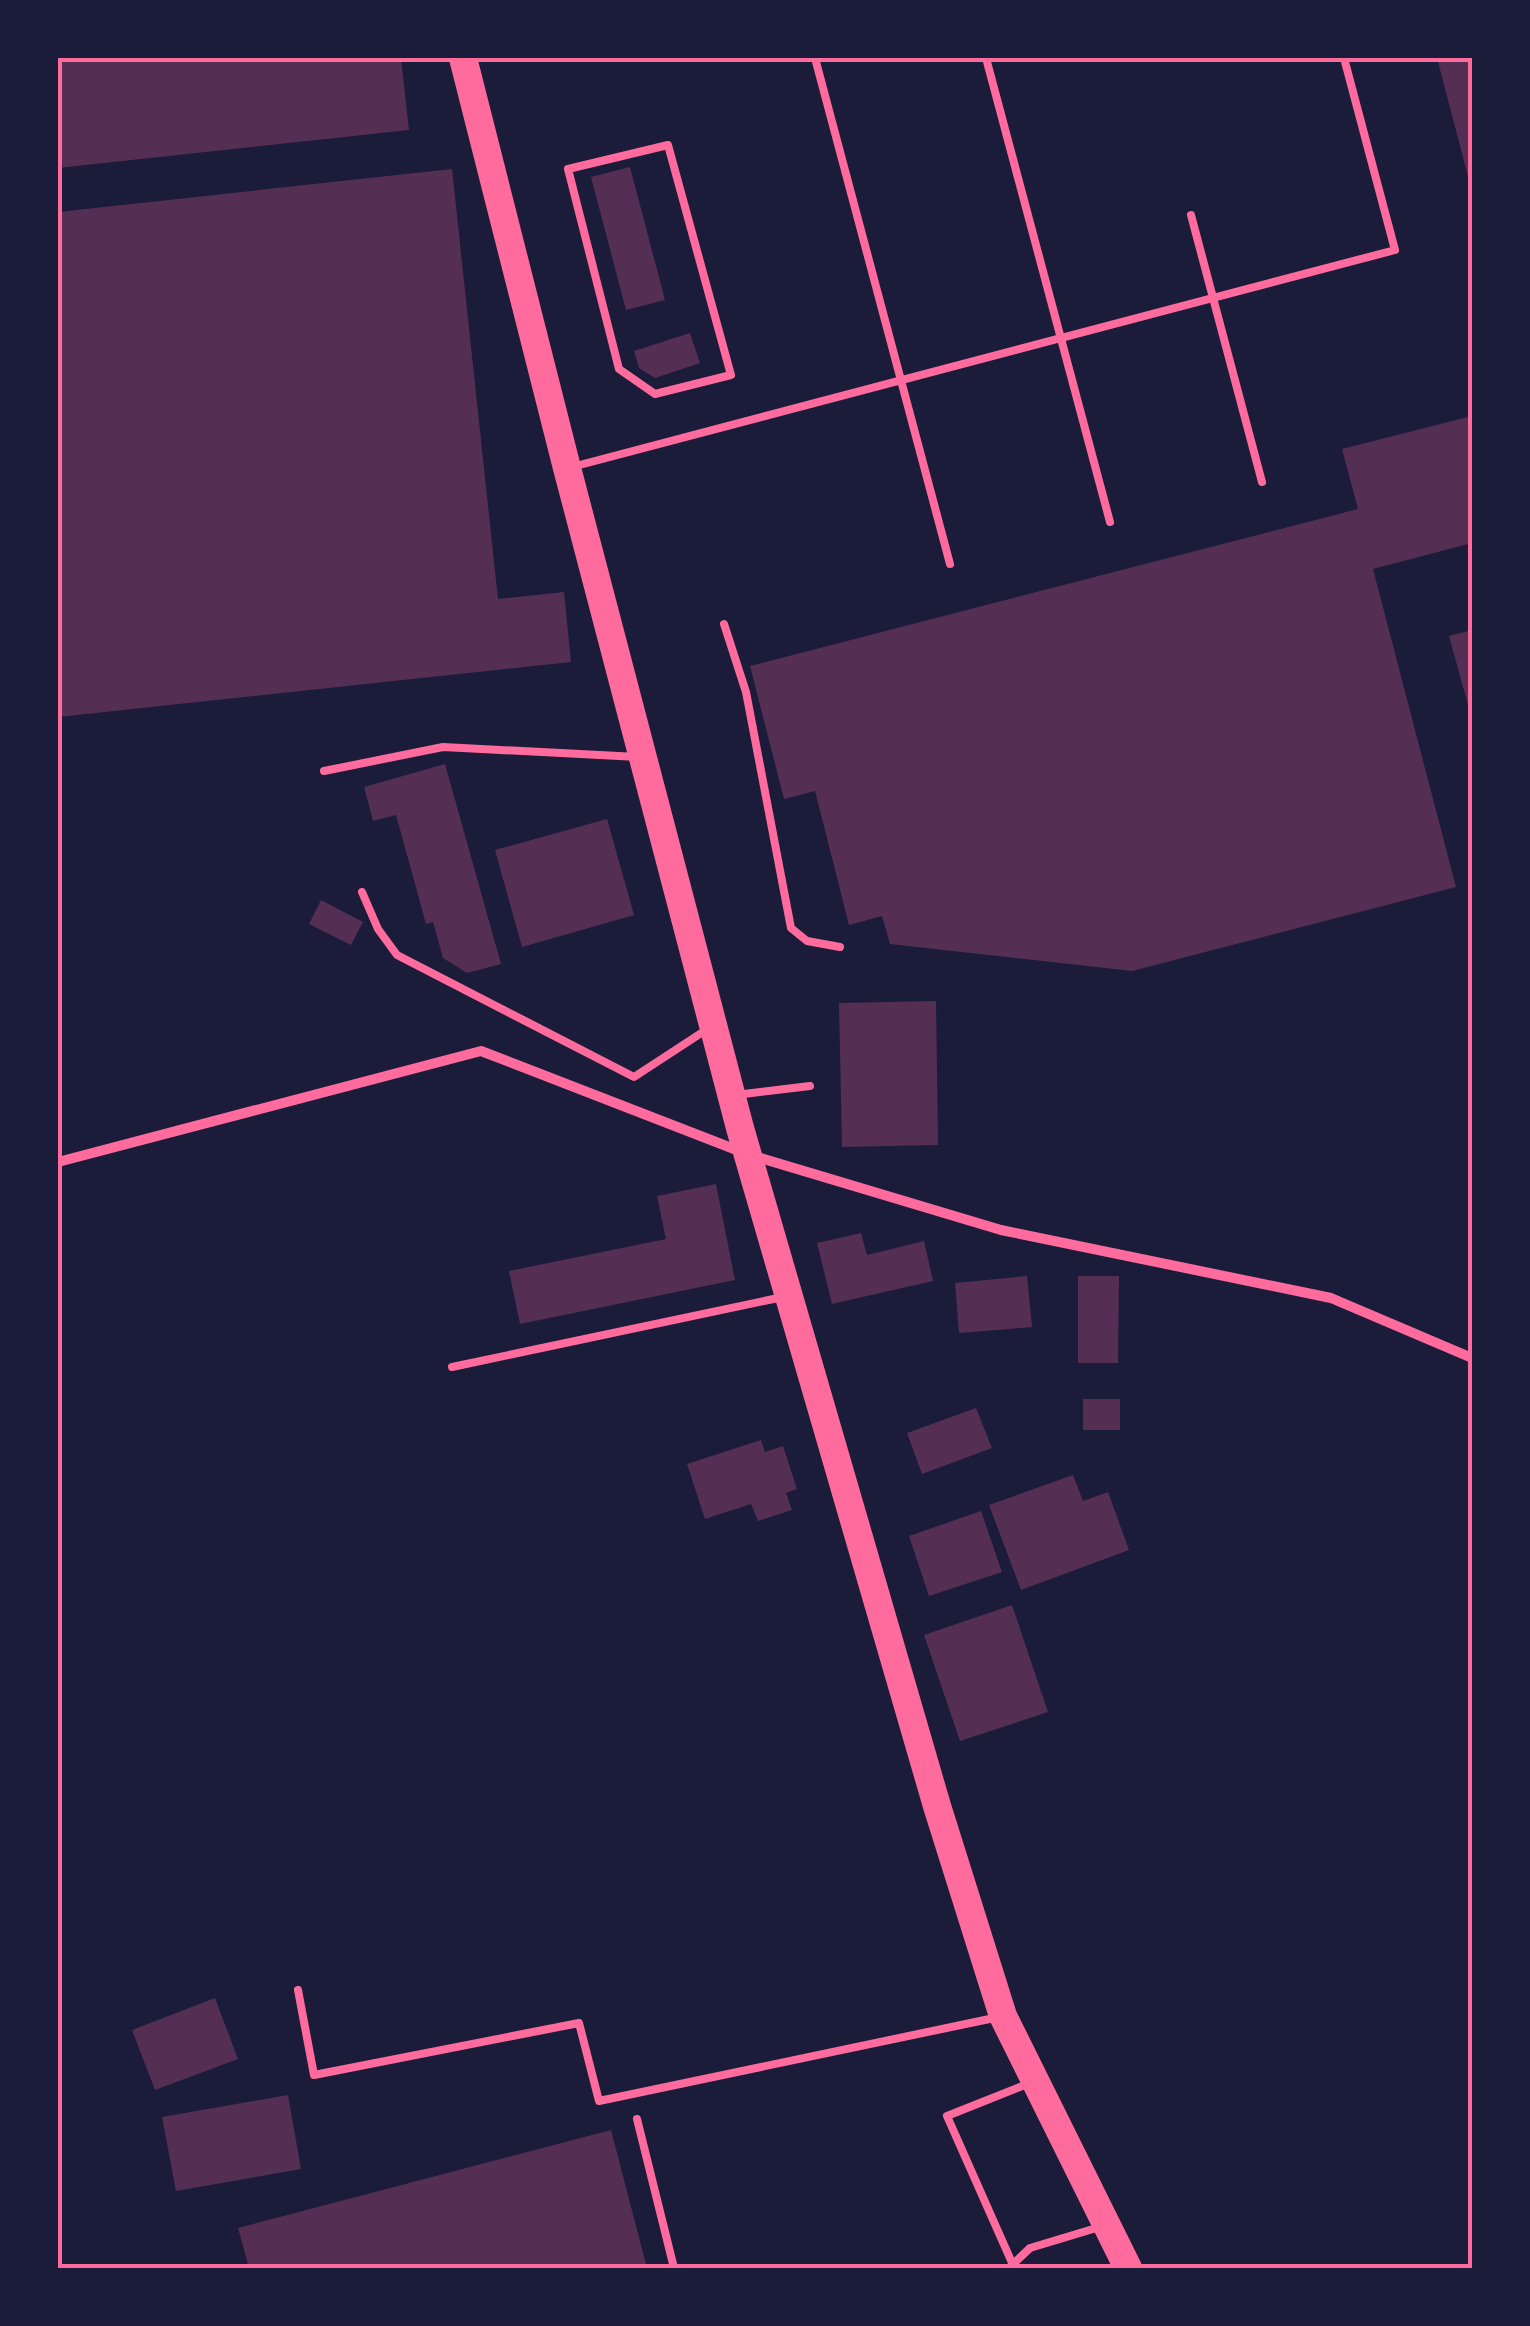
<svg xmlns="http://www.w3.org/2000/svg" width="1530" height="2326" font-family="Montserrat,sans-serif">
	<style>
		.building { fill: #542f53 }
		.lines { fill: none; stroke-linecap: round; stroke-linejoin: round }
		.service { stroke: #ff6b9d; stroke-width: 8 }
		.minor { stroke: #ff6b9d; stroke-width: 10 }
		.trunk { stroke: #ff6b9d; stroke-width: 28 }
		.neatline { fill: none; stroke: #ff6b9d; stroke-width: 4 }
	</style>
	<rect width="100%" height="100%" fill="#1b1b3a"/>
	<path class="building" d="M58,58H401L409,130L58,168Z
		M1437,58H1472V188H1471Z
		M630,167L665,300L626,310L591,177Z
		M452,169L498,599L564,592L571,662L58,717V212Z
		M690,333L700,363L655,378L639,368L634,351Z
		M1472,416V543L1373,569L1456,887L1132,971L890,944L882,916L849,925L815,791L784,799L750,666L1358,509L1342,449Z
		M1472,630V716H1471L1449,636Z
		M445,764L501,964L467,973L443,958L433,922L426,924L396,815L373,821L364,787Z
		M607,819L634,915L522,947L495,850Z
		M321,900L363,922L351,945L309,924Z
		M936,1001L938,1145L842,1147L839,1003Z
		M716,1184L735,1280L520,1324L509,1271L666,1239L657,1196Z
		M861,1233L867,1255L924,1241L933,1281L832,1304L817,1243Z
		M1027,1276L1032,1327L959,1333L955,1283Z
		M1078,1276H1119L1118,1363H1078Z
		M1083,1399H1120V1430H1083Z
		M976,1408L992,1448L922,1474L907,1433Z
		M761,1440L765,1452L783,1446L797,1489L786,1493L792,1510L758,1521L751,1504L705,1519L687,1464Z
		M1073,1475L1083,1501L1108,1492L1129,1550L1021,1590L989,1505Z
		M981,1511L1002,1572L929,1596L909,1536Z
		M1012,1605L1048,1712L960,1741L924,1635Z
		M215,1998L238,2059L155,2090L132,2030Z
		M288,2095L301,2169L176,2191L162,2117Z
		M611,2130L647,2268H249L238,2228Z"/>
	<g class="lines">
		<path class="service" d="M815,58L950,564
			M986,58L1110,522
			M668,145L731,375L655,394L619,369L568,169Z
			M1191,215L1262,482
			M572,467L1395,250L1344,58
			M724,624L746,692L791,928L807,941L840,947
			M324,771L443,747L638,757
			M362,892L378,929L397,955L634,1077L709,1028
			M736,1095L810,1086
			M452,1367L783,1297
			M298,1990L314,2075L579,2023L599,2101L999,2017
			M637,2119L674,2268
			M1013,2265L947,2116L1030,2083
			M1009,2268L1030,2248L1103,2226"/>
		<path class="minor" d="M58,1162L481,1051L747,1154L1001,1230L1331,1298L1472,1358"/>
		<path class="trunk" d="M463,58L567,468L740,1128L937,1806L1003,2016L1128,2268"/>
	</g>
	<rect width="1530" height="2326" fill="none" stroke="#1b1b3a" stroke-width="120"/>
	<rect x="60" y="60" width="1410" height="2206" class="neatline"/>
</svg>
